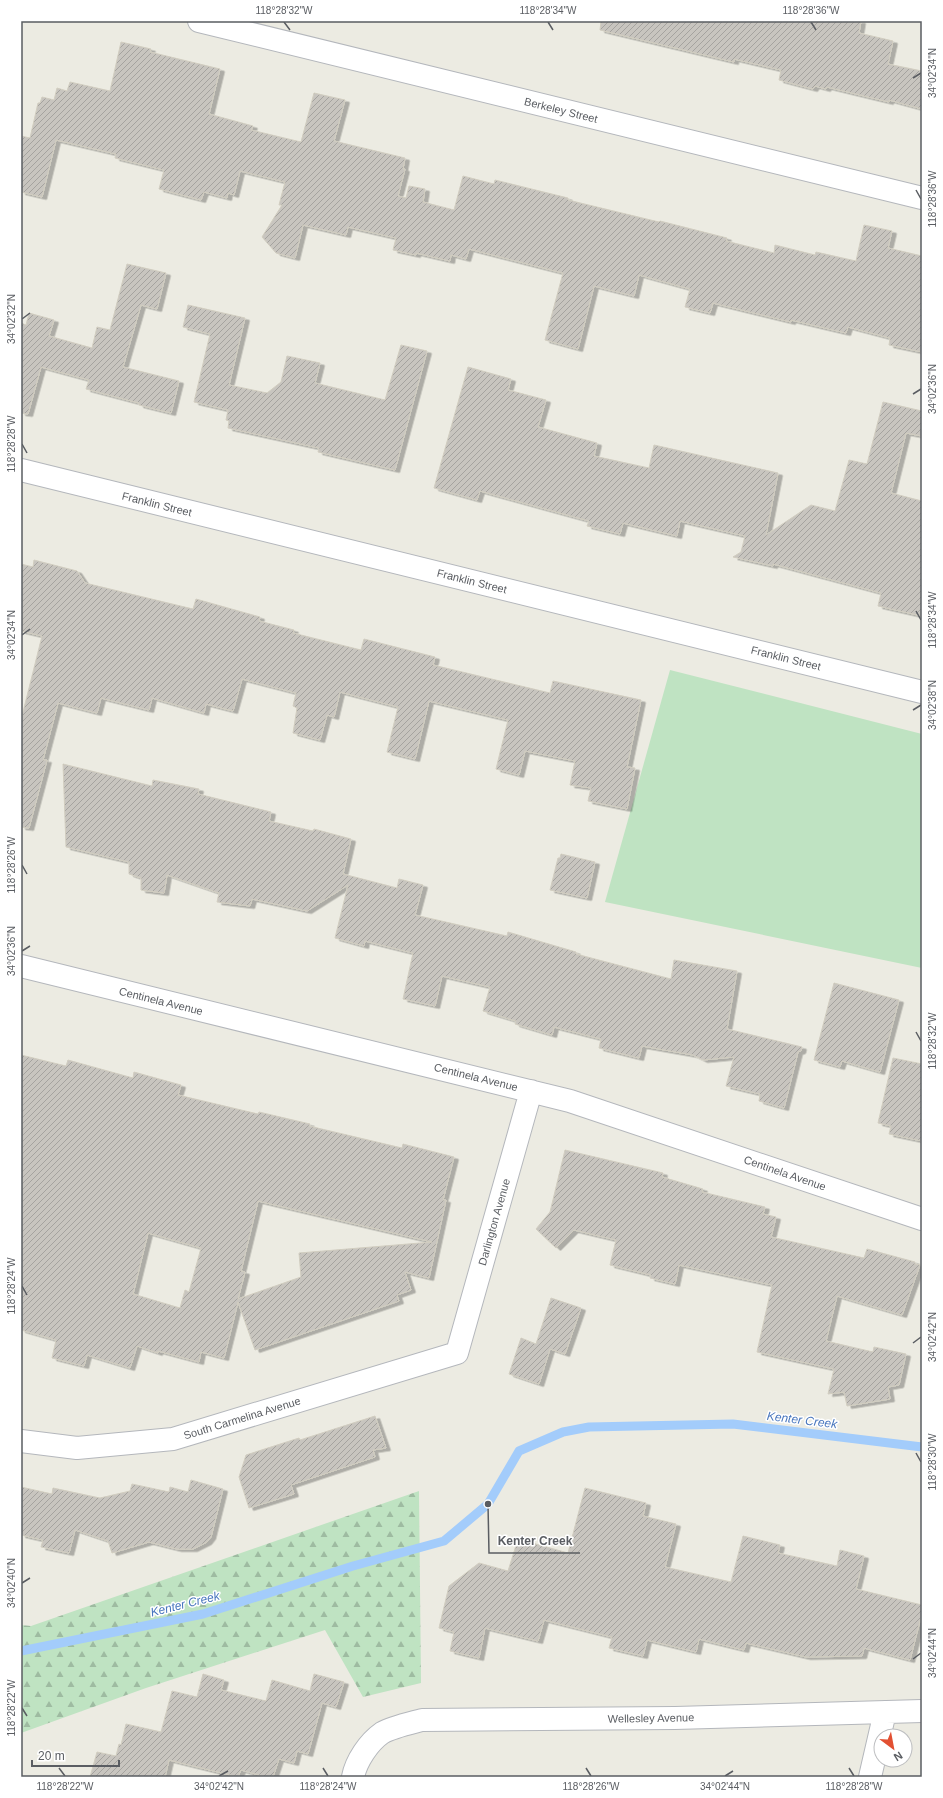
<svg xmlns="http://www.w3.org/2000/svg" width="943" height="1798" font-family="Arial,sans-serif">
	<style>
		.green { fill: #bfe3c2 }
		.forest { fill: url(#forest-firs) }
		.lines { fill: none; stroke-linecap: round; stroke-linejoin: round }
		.stream { stroke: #a3ccfb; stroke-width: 9 }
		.building { fill: url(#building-hatch); stroke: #d1cdc0; fill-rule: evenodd; filter: url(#shadow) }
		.minor-casing { stroke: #b4b7bc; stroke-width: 24 }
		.minor { stroke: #fff; stroke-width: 22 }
		.ticks { fill: none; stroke: #5a5d62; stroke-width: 1.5 }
		.labels { text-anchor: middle; stroke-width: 3; stroke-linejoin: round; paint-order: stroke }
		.street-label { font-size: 11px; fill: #5a5d62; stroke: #fff }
		.water-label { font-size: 12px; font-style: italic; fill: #4775bd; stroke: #fff }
		.leader { fill: none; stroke: #5a5d62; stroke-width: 1.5 }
		.callout-dot { fill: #5a5d62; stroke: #fff; stroke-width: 1.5 }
		.callout-label { font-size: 12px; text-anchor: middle; font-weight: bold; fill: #5a5d62; stroke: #fff; stroke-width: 3; stroke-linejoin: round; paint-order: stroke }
		.neatline { fill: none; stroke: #5a5d62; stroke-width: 1.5 }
		.ticks-label { font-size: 10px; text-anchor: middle; fill: #5a5d62 }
	</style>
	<defs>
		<pattern id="forest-firs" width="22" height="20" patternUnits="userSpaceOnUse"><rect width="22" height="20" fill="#bfe3c2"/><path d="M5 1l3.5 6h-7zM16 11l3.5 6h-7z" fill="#9ebba1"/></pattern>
		<pattern id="building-hatch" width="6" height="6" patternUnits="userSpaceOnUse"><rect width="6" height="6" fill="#c8c5bf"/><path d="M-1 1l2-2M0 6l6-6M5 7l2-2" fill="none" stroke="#a5a39f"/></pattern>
		<filter id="shadow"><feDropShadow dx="4.5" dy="2.5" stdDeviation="0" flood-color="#0004"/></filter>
	</defs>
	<rect width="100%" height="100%" fill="#ecebe2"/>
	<path class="green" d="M670,670L922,734V968L605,902Z"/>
	<path class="forest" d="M419,1491L421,1683L363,1697L325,1630L146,1688L21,1733V1625L31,1626Z"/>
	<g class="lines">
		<path class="stream" d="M21,1651L203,1614L353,1566L444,1541L488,1504L519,1451L563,1432L589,1427L733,1424L922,1447"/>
	</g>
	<path class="building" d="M601,21H861L859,33L893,41L888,64L922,71V109L889,100V102L827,87L826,89L815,86L813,89L779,80L781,70L734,59V62L600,30Z
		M121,42L151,49L150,52L220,69L209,114L253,126L251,130L301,142L314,93L345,100L334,141L405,158L403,169H405L398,196L406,198L409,186L425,189L423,202L454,210L463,176L494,184L495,180L568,198V200L659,222L660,221L727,238L726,241L774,253L775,245L815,255L816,252L856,261L864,225L892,231L888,248L922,256V352L889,345L890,338L848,327L846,333L791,320V322L713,303L710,313L685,307L690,289L639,275L634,296L594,286L578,349L545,340L563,273L469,249L466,259L451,255L450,261L416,253V255L393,250L396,238L348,227L346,235L303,225L295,258L276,253L262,237L282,205H279L285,182L240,171L234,195L228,193L227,198L204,192L201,200L159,189L164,170L115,158L116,154L56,140L42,197L21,192V136L30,138L38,103H40L42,97L54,100L57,88L67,91L70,82L110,91Z
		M127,264L166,273L157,309L141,305L123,367L179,381L171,413L139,405V403L86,389L89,380L41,367L28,414L21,413V323L26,325L29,313L54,320L49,336L92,348L97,327L110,330Z
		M188,305L245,318L229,385L267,393L281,382L287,356L320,363L315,383L385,400L401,345L427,351L395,470L318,452L319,448L228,428L229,421L226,420L228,410L194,402L210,334L183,327Z
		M468,367L511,379L508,390L546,400L538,427L597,443L594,456L649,468L654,445L778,473L766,535L811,505L835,511L849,460L867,464L883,402L922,411V436L906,433L891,493L922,501V616L878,606L881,593L773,564V566L733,557L741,552L745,536L680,521L677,536L623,523L620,534L587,526L589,521L480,491L477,500L434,488Z
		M34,560L77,571L85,583L193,609L196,599L260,617L259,621L294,630L293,633L361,650L364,639L435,657L433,665L550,693L553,681L641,700L627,767L635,768L627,809L588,801L591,788L570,785L575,761L525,751L519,775L496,769L508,720L429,701L415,759L387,752L398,707L340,692L334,717L327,715L320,740L293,733L297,708L293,706L296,693L242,679L233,711L206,704L204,713L152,698L149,710L101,698L97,713L58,703L43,760H47L29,828L21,827V720L42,636L21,631V564L33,567Z
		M63,764L152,786L153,780L199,789L198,794L271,812L269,821L313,831L314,829L351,839L343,874L397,888L399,879L423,885L415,915L507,936L508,932L576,952V954L671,979L674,960L737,971L727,1029L802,1047L801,1051L798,1052L784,1108L759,1101L760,1094L726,1086L734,1057L703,1060L693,1055L642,1046L639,1058L599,1048L601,1039L554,1027L552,1035L515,1024L516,1021L483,1011L490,987L442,976L435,1006L403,999L413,953L365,941L364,946L335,938L348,885L307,911L252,899L250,906L217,902L219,893L167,875L164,893L141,890V878L129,874V862L66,847Z
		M561,854L595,862L587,898L550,890L558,858H560Z
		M834,983L899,1000L880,1072L842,1061L840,1067L814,1060Z
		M21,1055L66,1066L68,1060L133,1078L134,1072L181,1085L178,1095L258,1114L259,1112L310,1124L309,1126L402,1148L403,1144L454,1157L443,1200H446L429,1278L405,1272L411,1290L397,1295L399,1301L255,1350L238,1302L224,1358L201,1352L199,1362L158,1351V1353L137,1346L130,1368L87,1355L84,1366L52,1358L56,1340L21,1330ZM258,1201L432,1242L299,1253L301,1277L238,1299L245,1272L241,1271ZM148,1233L201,1248L189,1292L185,1290L180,1308L133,1294Z
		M893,1058L922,1064V1141L889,1134L891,1126L878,1123Z
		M565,1150L663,1173L662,1177L703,1189L702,1192L765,1207L763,1214L776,1217L771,1237L864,1258L867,1249L915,1262V1264L920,1265L902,1315L837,1296L826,1341L873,1352L874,1347L906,1354L899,1385L888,1387L890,1399L847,1406L844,1392L828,1394L834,1369L757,1352L772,1285L679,1265L675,1284L650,1278L651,1275L610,1265L616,1240L574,1230L556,1248L536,1229L550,1212Z
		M551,1298L581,1308L565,1354L550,1349L539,1384L509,1374L521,1338L536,1344Z
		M375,1416L386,1448L373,1450L375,1457L291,1485L294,1494L249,1508L239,1477L246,1455L299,1438L300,1440Z
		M191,1480L223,1489L211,1537L207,1542L193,1549H177L149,1542L112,1553L108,1541L75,1530L69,1553L41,1547L43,1540L21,1535V1487L52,1494L53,1488L100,1498L130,1491L132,1484L169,1492L170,1487L188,1492Z
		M585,1488L646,1503L643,1516L676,1524L665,1567L731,1582L743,1536L780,1545L778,1553L837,1566L840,1550L864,1556L856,1589L922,1605V1613L910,1660L864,1648L862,1656L806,1657L746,1643L744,1650L699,1639L696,1652L647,1640L643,1656L609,1648L612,1637L544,1620L538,1641L485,1628L479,1658L450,1651L454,1632L439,1628L449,1586L479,1563L508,1571L518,1539L568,1553Z
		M203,1674L224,1680L221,1690L266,1701L272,1680L310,1691L314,1674L344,1682L336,1707L322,1703L308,1754L297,1751L294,1763L279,1759L273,1777H266L241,1770L238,1777L169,1760L165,1777H90L97,1752L116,1756L119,1744L121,1745L126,1724L161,1732L172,1691L197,1697Z"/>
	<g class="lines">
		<defs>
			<path id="minor" d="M199,21L922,198
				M21,470L922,692
				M21,966L570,1101L922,1219
				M21,1441L77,1448L173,1439L457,1353L531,1091
				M353,1777C356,1761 369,1742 382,1733C392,1727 411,1723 422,1720L675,1718L922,1711
				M870,1777L885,1712"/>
		</defs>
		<use href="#minor" class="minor-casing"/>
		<use href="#minor" class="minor"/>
	</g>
	<path class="ticks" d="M284,22L290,30M548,22L553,30M811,22L816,30M913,78L921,73M916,190L921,199M22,319L30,313M913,394L921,389M22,444L27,453M916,611L921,620M22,635L30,629M913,710L921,705M22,865L27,874M22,951L30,946M916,1032L921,1041M22,1286L27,1295M913,1343L921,1337M916,1453L921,1462M22,1583L30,1578M913,1659L921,1653M22,1708L27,1716M59,1768L65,1776M323,1768L328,1776M586,1768L591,1776M849,1768L854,1776M219,1776L228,1771M725,1776L733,1771"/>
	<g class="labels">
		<g class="street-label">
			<text transform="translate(561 110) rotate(14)" y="4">Berkeley Street</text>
			<text transform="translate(157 504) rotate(14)" y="4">Franklin Street</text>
			<text transform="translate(472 581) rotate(14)" y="4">Franklin Street</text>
			<text transform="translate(786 658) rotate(14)" y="4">Franklin Street</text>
			<text transform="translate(161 1001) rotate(14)" y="4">Centinela Avenue</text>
			<text transform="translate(476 1077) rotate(14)" y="4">Centinela Avenue</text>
			<text transform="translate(785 1173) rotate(19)" y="4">Centinela Avenue</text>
			<text transform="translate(494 1222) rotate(-74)" y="4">Darlington Avenue</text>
			<text transform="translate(242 1418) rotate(-17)" y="4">South Carmelina Avenue</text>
			<text transform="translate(651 1718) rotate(-1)" y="4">Wellesley Avenue</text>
		</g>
		<g class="water-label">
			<text transform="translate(802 1420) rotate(7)" y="4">Kenter Creek</text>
			<text transform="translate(185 1604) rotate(-14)" y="4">Kenter Creek</text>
		</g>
	</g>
	<path class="leader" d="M488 1504L489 1553H580"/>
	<circle class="callout-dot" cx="488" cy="1504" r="4"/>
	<g class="callout-label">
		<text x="535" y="1545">Kenter Creek</text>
	</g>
	<rect width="943" height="1798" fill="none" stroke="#ffffff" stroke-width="44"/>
	<g transform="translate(893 1748) rotate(148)"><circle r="19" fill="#ffffff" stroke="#bdbec0"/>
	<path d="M0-3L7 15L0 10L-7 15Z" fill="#e25032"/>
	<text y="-6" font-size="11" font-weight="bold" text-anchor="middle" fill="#5a5d62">N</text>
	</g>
	<path d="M32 1760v6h87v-6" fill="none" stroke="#5a5d62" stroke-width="2"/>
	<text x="38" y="1760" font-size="12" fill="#5a5d62" stroke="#ffffff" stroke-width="3" paint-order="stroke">20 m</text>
	<rect x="22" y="22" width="899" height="1754" class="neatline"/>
	<g class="ticks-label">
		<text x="284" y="14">118°28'32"W</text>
		<text x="548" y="14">118°28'34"W</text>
		<text x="811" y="14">118°28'36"W</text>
		<text transform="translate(932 73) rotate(-90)" y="4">34°02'34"N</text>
		<text transform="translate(932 199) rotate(-90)" y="4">118°28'36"W</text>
		<text transform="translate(11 319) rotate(-90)" y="4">34°02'32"N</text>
		<text transform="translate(932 389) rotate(-90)" y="4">34°02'36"N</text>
		<text transform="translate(11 444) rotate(-90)" y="4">118°28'28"W</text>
		<text transform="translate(932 620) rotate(-90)" y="4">118°28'34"W</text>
		<text transform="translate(11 635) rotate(-90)" y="4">34°02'34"N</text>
		<text transform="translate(932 705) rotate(-90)" y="4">34°02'38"N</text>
		<text transform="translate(11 865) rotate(-90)" y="4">118°28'26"W</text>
		<text transform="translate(11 951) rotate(-90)" y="4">34°02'36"N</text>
		<text transform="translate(932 1041) rotate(-90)" y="4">118°28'32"W</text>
		<text transform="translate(11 1286) rotate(-90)" y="4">118°28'24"W</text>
		<text transform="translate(932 1337) rotate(-90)" y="4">34°02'42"N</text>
		<text transform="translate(932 1462) rotate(-90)" y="4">118°28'30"W</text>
		<text transform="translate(11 1583) rotate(-90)" y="4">34°02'40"N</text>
		<text transform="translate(932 1653) rotate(-90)" y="4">34°02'44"N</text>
		<text transform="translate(11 1708) rotate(-90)" y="4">118°28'22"W</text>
		<text x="65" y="1790">118°28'22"W</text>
		<text x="219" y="1790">34°02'42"N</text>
		<text x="328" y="1790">118°28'24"W</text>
		<text x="591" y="1790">118°28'26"W</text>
		<text x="725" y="1790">34°02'44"N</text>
		<text x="854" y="1790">118°28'28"W</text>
	</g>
</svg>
